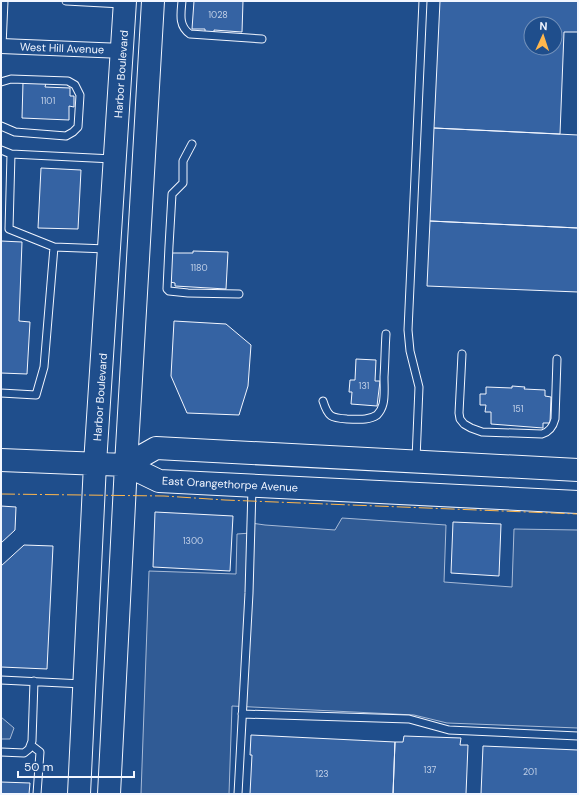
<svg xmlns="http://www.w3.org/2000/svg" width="579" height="795" font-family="'DM Sans',sans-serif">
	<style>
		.parking { fill: #305b95; stroke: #a8bbd7 }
		.building { fill: #3563a3; stroke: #f2f6ff; fill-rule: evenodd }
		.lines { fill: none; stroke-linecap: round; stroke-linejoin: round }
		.lane-casing { stroke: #f2f6ff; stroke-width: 9 }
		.street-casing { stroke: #f2f6ff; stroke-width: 16 }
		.primary-casing { stroke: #f2f6ff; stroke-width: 24 }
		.lane { stroke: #1f4e8c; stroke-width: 7 }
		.street { stroke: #1f4e8c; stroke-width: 14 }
		.primary { stroke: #1f4e8c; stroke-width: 22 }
		.power { stroke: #ffb74d; stroke-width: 1; stroke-dasharray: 14 3 2 3; stroke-linecap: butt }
		.labels { text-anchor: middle; stroke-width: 3; stroke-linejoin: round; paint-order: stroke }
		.number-label { font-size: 9px; fill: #c3d1e8 }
		.street-label { font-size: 11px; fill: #f2f6ff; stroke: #1f4e8c }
	</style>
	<rect width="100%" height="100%" fill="#1f4e8c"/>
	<path class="parking" d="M342,518L446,525L444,582L512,587L514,529L578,530V728L447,723L414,715L232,706L229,794H141L149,571L236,574L237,534L251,533V523L265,525L335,530Z
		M1,717L14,728L10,739H1Z"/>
	<path class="building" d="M194,1H243L242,32L214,30V33L205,32V29H192Z
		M440,1H578V32H564L560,134L434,128ZM531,24H555V48H531Z
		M23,82L46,83L45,87L70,88V96H74V107L69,106V120L22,118Z
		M434,128L578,135V228L430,221Z
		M41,168L81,170L78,229L38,228Z
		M430,221L578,228V292L427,286Z
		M1,241L22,242L19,321L30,322L27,374L1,373Z
		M193,251L228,252L226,289L175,286V283L170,282L171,253H193Z
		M174,321L226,324L251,345L248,386L239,415L187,413L171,376Z
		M356,359L376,360L375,381H380L377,406L351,404L352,392H349L350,380H355Z
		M512,386L525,387L524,389L545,390V396L551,397L550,423H543V428L491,424V412H485L486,405H480V394H486V387L512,388Z
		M1,506L16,507L15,530L1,543Z
		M155,512L233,516L230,571L153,567Z
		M453,522L501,524L499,576L451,573Z
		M24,545L53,546L47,669L1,667V566Z
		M251,735L395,742L393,794H250L252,755H250Z
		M404,736L461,738L460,745H468L466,794H393L395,742H403Z
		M483,746L578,750V794H481Z
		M1,782L30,783L29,794H1Z"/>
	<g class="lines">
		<defs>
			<path id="lane" d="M66,1L122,4
				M182,1C181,13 178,26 190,34L262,39
				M2,46L4,1
				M1,82L11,79L68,81L75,85L80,95L78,127L73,132L66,136L15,132L1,126
				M192,144L183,161V183L172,194L169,246L167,289L169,291L188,293L239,294
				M1,150L11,154L113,159
				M11,154L9,229L54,247L107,249
				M462,354L459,413L460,419L464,424L471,428L482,432L542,434C549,432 553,427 555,419L557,359
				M1,393L36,395L44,367L54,247
				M323,401C328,417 331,418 347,419C357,419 368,421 377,415C380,412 382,408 383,404C385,396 384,386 384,377C385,362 385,348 386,334
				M416,459L419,387L410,351L408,330L423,1
				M1,680L83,684
				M242,714L409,719L449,730L578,736
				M31,745L40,752L37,794
				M1,752L24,753L29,749L32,741L34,681
				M238,794L249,593L252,488"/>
			<path id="street" d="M1,46L123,51"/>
			<path id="primary" d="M1,460L126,465L159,481L578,502
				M126,465L156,448L578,470
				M79,794L95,464L125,1
				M109,794L126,465L153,1"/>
		</defs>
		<use href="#lane" class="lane-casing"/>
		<use href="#street" class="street-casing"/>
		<use href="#primary" class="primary-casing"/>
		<use href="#lane" class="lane"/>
		<use href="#street" class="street"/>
		<use href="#primary" class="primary"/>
		<path class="power" d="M1,494L164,496L225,500L578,514"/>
	</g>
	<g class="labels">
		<g class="number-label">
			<text x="218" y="18">1028</text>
			<text x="48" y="104">1101</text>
			<text x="199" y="271">1180</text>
			<text x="364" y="389">131</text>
			<text x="518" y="412">151</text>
			<text x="193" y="544">1300</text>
			<text x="430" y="773">137</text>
			<text x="530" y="775">201</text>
			<text x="322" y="777">123</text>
		</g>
		<g class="street-label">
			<text transform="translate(62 48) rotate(2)" y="4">West Hill Avenue</text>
			<text transform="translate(121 74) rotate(-86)" y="4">Harbor Boulevard</text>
			<text transform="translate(100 397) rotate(-86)" y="4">Harbor Boulevard</text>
			<text transform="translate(230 484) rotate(3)" y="4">East Orangethorpe Avenue</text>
		</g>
	</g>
	<rect width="579" height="795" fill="none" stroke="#f2f6ff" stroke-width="4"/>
	<g transform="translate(543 36) rotate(3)"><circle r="19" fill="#1f4e8c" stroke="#7391ba"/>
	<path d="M0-3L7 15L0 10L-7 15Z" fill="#ffb74d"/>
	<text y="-6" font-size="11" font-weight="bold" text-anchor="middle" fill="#f2f6ff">N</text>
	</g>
	<path d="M18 771v6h116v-6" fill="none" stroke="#f2f6ff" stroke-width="2"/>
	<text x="24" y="771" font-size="12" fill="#f2f6ff" stroke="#1f4e8c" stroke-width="3" paint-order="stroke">50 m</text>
</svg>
